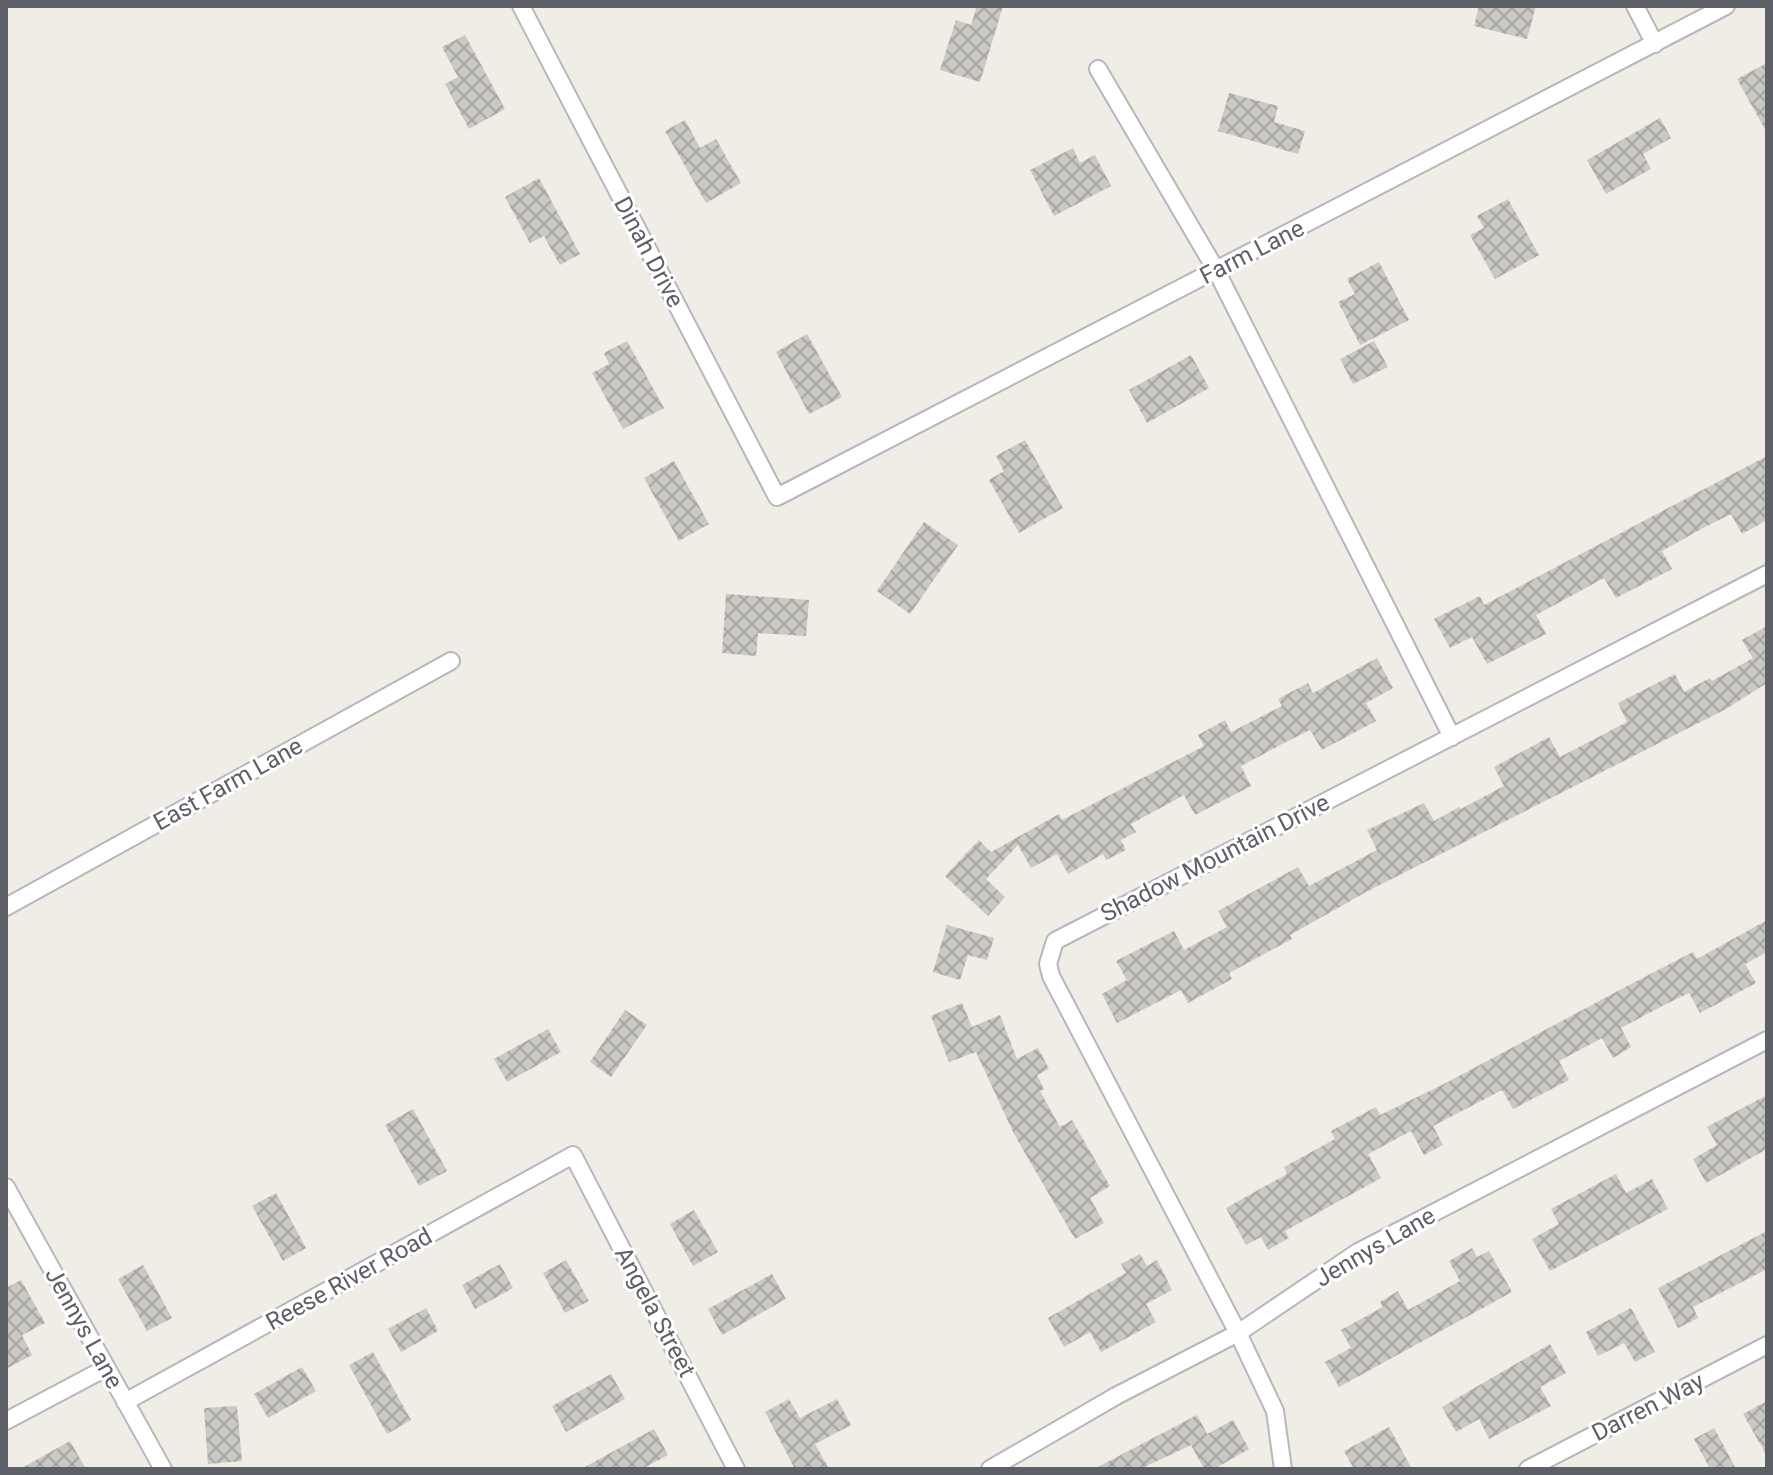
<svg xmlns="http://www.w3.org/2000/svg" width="1773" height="1475" font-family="Roboto,sans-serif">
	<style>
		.building { fill: url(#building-cross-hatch) }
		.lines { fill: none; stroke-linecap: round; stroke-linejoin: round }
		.minor-casing { stroke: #b5b7bc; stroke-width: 20 }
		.minor { stroke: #fff; stroke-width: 16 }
		.labels { text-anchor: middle; stroke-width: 6; stroke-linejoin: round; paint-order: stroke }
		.street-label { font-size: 24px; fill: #5d6066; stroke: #fff }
	</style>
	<defs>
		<pattern id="building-cross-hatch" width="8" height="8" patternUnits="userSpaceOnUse" patternTransform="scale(2)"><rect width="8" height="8" fill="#cac8c2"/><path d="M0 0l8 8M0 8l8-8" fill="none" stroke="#a7a6a1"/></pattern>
	</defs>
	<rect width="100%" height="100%" fill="#efede5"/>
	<path class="building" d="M977,6H1003L980,82L940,70L956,20L971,25Z
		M1479,6H1536L1527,39L1474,26Z
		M465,35L505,109L469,129L445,84L458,77L442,47Z
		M1767,63V133L1737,79Z
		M1229,93L1278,106L1274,122L1305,131L1298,154L1218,131Z
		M1660,118L1671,138L1643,154L1651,169L1606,194L1587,160Z
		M685,120L700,148L716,139L741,183L706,203L665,131Z
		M1073,148L1080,163L1095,155L1111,186L1054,216L1030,170Z
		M539,178L580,254L560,265L544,236L530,243L505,197Z
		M1508,199L1539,255L1495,279L1470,235L1484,228L1477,216Z
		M1379,262L1409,320L1360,345L1338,302L1355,294L1347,279Z
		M807,334L842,397L809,414L776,352Z
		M627,341L664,408L623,429L592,373L609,364L604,353Z
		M1374,341L1388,367L1353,384L1340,359Z
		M1191,355L1209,388L1147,423L1129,390Z
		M1025,440L1063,508L1019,533L989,480L1004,471L996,456Z
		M1767,456V520L1742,534L1731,514L1705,527L1662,551L1672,569L1616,598L1604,578L1536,615L1546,634L1487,664L1472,637L1450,648L1434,619L1480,596L1484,605Z
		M674,461L709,524L679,541L644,478Z
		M924,522L958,545L910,614L877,591Z
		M726,594L809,600L806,636L758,633L756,656L722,653Z
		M1767,626V683L1726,709L1366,892L1290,935L1292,939L1229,973L1232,979L1188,1003L1181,990L1117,1023L1102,994L1127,980L1116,961L1174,931L1184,950L1227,927L1218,911L1298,867L1309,886L1377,850L1367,830L1424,803L1434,821L1459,807L1461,809L1504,786L1494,767L1549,737L1560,757L1585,744L1627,722L1618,703L1675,674L1684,692L1710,678L1712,681L1753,658L1742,640Z
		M1377,658L1393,688L1366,703L1376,721L1322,750L1310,730L1284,743L1241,766L1251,786L1195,815L1184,795L1131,824L1136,832L1121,840L1126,850L1106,860L1103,854L1068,874L1057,854L1031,868L1018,845L986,879L1005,897L988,916L945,876L979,840L991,852L1059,814L1062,820L1204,746L1198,735L1225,720L1231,732L1282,706L1278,699L1308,683L1313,693Z
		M1767,920V952L1745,964L1756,983L1700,1013L1689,993L1664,1005L1621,1028L1631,1047L1613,1058L1602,1038L1559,1061L1569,1080L1513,1109L1502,1090L1433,1126L1443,1145L1424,1155L1411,1131L1368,1154L1381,1178L1285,1231L1289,1238L1268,1250L1261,1237L1246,1245L1226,1208L1287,1174L1284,1167L1335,1139L1331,1131L1376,1107L1380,1115L1444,1084L1631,984L1693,952L1697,959Z
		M947,925L994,938L987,960L968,955L960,980L933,972Z
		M962,1003L972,1027L1000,1015L1017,1059L1038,1048L1049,1069L1037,1075L1044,1089L1040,1091L1060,1127L1072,1120L1110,1186L1090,1198L1104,1223L1075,1239L1014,1134L976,1052L949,1062L931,1016Z
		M625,1010L647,1025L611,1077L590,1062Z
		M548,1029L561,1052L507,1082L494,1059Z
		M1767,1095V1149L1706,1183L1693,1159L1717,1145L1707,1127Z
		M413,1109L447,1171L419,1186L385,1125Z
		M1616,1174L1626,1193L1652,1179L1668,1209L1550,1271L1532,1239L1559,1224L1551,1209Z
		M276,1193L306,1248L283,1261L252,1206Z
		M694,1210L718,1252L693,1266L670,1224Z
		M1767,1231V1269L1693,1307L1698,1318L1678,1328L1658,1288Z
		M1472,1248L1477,1257L1489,1251L1512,1292L1339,1387L1325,1362L1351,1348L1341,1330L1383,1307L1380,1302L1398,1291L1408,1310L1460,1281L1449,1261Z
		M1140,1254L1147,1266L1157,1260L1172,1290L1146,1304L1156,1322L1101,1352L1090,1332L1064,1347L1048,1318L1126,1273L1121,1264Z
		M566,1260L589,1301L565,1313L543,1273Z
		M500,1264L513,1288L475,1309L462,1285Z
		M143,1265L172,1318L147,1331L118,1279Z
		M772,1274L786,1299L722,1335L708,1309Z
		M21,1280L45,1323L22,1335L32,1355L6,1369V1288Z
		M426,1308L438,1331L401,1352L388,1329Z
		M1631,1308L1655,1352L1635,1362L1624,1343L1598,1356L1586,1332Z
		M1550,1344L1566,1373L1540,1387L1551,1406L1489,1439L1479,1419L1456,1432L1442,1407Z
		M373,1352L411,1420L387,1434L349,1365Z
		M302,1367L316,1391L268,1418L254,1394Z
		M611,1374L625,1399L566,1432L552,1406Z
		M789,1399L800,1418L837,1399L851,1425L815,1444L829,1469H795L765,1412Z
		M1767,1401V1456L1743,1414Z
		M237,1406L242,1461L208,1464L204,1408Z
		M1197,1415L1207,1434L1233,1420L1249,1449L1214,1469H1204L1191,1445L1140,1469H1094Z
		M1389,1427L1412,1469H1354L1344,1451Z
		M1714,1428L1719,1437L1736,1469H1710L1694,1439Z
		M654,1429L668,1455L642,1469H581Z
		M70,1441L86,1469H20Z"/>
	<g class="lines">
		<defs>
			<path id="minor" d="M521,6L777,497L1726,6
				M1635,6L1655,44
				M1098,69L1216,270L1452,737
				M6,907L451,661
				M6,1187L163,1469
				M125,1402L573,1155L736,1469
				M6,1421L106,1368
				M990,1469L1116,1396L1238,1333L1358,1252L1767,1040
				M1283,1469L1275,1411L1238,1333L1051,976L1048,964L1055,941L1767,574
				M1528,1469L1767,1345"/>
		</defs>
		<use href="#minor" class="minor-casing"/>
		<use href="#minor" class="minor"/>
	</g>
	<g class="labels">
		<g class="street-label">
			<text transform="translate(649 252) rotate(62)" y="8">Dinah Drive</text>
			<text transform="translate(1252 252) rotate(-27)" y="8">Farm Lane</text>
			<text transform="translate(228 784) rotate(-29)" y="8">East Farm Lane</text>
			<text transform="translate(1215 858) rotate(-27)" y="8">Shadow Mountain Drive</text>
			<text transform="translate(1375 1247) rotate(-30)" y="8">Jennys Lane</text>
			<text transform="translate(349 1279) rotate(-29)" y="8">Reese River Road</text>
			<text transform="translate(655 1312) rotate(62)" y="8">Angela Street</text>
			<text transform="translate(84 1328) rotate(61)" y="8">Jennys Lane</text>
			<text transform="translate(1648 1407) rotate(-27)" y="8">Darren Way</text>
		</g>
	</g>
	<rect width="1773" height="1475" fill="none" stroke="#5d6066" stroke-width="16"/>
</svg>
